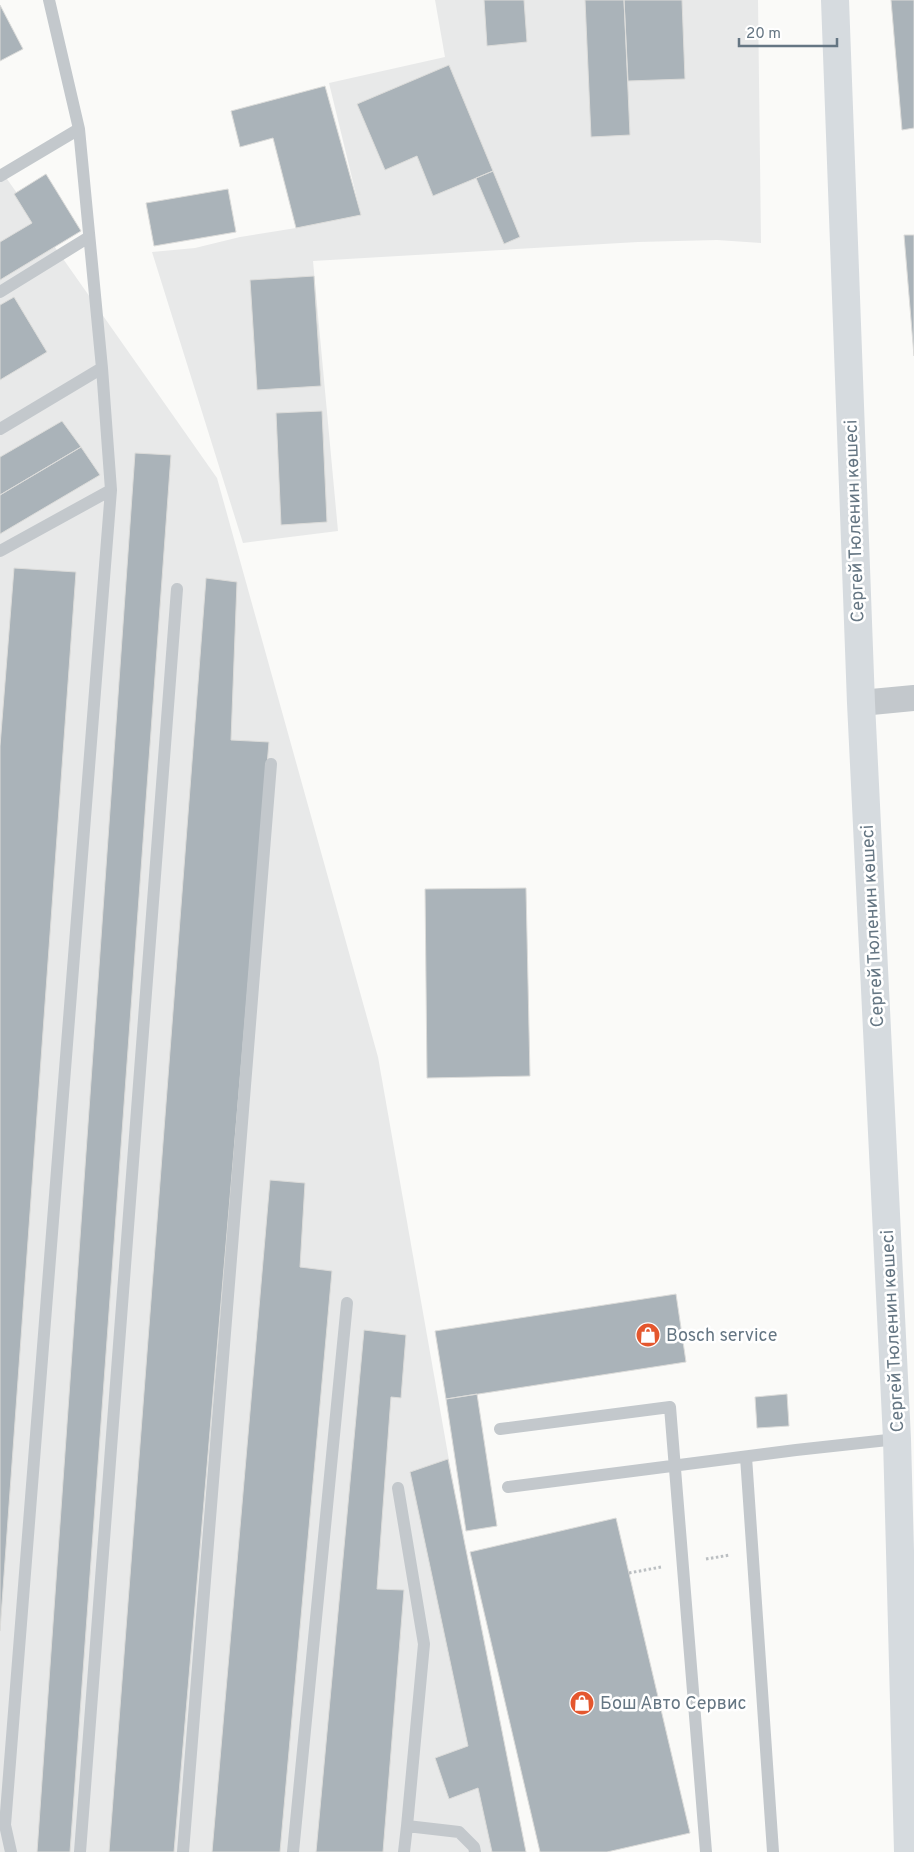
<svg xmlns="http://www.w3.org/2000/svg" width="914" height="1852" font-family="Overpass,sans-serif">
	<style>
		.built { fill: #e8e9e9 }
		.building { fill: #aab3b9; stroke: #dcdcda }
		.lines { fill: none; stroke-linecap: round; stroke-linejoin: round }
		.path { stroke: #bbbfc2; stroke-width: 3; stroke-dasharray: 2.5 2.5; stroke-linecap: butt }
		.lane { stroke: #c3c8cc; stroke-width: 12 }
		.street { stroke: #c3c8cc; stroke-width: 26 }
		.secondary { stroke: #d6dbdf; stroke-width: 28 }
		.labels { text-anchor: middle; stroke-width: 5; stroke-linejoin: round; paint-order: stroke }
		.street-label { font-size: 18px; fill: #657683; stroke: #fff }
		.poi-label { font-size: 18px; fill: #657683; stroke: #fff; text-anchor: start }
	</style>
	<rect width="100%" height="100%" fill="#fafaf8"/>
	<path class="built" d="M435,0H758L761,243L717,240L638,242L313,261L338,531L243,543L152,252L195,248L240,237L296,228L361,215L329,83L445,57Z
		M0,169L217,478L378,1057L518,1852H0Z"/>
	<path class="building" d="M484,0H524L527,42L487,46Z
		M585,0H624L630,135L591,137Z
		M624,0H682L685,79L628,81Z
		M891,0H914V128L902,130Z
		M0,5L23,49L0,61Z
		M449,65L493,171L433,196L417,156L385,170L357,104Z
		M325,86L361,215L296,228L273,138L240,147L231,111Z
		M493,171L520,237L504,244L476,178Z
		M46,174L81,231L0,280V242L32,223L14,194Z
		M228,189L236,232L154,246L146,203Z
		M904,235H914V356Z
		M314,276L321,386L257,390L250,280Z
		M14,297L47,352L0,380V305Z
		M322,411L327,522L281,525L276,413Z
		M62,421L81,447L0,495V457Z
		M81,447L100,475L0,534V495Z
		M135,453L171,455L70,1852H37Z
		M14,568L76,572L0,1631V746Z
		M206,578L237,582L231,740L269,742L174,1852H109Z
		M526,888L530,1076L427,1078L425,889Z
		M270,1180L305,1183L300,1267L332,1271L280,1852H212Z
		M676,1294L686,1362L446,1399L435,1331Z
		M364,1330L406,1335L401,1398L391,1397L377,1589L404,1590L383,1852H316Z
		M477,1394L497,1526L466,1531L446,1399Z
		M787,1394L789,1426L757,1428L755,1397Z
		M448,1459L526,1852H492L478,1788L449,1799L435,1758L468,1746L410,1472Z
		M616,1518L690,1833L607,1852H540L470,1552Z"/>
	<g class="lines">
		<path class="path" d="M706,1559L730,1555
			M629,1573L661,1567"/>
		<path class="lane" d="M0,176L79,129
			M0,292L89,237
			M0,429L102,368
			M0,551L111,490
			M500,1429L670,1407L706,1852
			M746,1457L773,1852
			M508,1487L796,1450L897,1439
			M398,1488L424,1644L407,1826L459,1832L474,1847L475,1852
			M11,1852L5,1825L111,490L102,368L79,129L49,0
			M80,1852L177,589
			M183,1852L271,764
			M293,1852L347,1303
			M404,1852L407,1826"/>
		<path class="street" d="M861,703L914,698"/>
		<path class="secondary" d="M835,0L861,703L897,1439L908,1852"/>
	</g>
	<defs>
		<symbol id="shop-disc" viewBox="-11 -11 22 22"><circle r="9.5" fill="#e4572e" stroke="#fff"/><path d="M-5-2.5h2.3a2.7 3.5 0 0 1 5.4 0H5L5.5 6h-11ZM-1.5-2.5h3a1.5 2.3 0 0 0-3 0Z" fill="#fff"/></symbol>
	</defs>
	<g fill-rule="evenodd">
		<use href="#shop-disc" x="634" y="1321" width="28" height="28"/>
		<use href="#shop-disc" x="568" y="1689" width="28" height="28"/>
	</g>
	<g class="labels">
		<g class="street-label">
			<text transform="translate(854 521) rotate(-92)" y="6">Сергей Тюленин көшесі</text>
			<text transform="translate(872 926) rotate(-93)" y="6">Сергей Тюленин көшесі</text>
			<text transform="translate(892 1331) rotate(-93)" y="6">Сергей Тюленин көшесі</text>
		</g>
		<g class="poi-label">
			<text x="666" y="1341">Bosch service</text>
			<text x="600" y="1709">Бош Авто Сервис</text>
		</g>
	</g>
	<path d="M739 38v8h98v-8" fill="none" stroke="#657683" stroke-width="2.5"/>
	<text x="746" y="38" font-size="15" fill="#657683" stroke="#ffffff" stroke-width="4" paint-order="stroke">20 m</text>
</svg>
